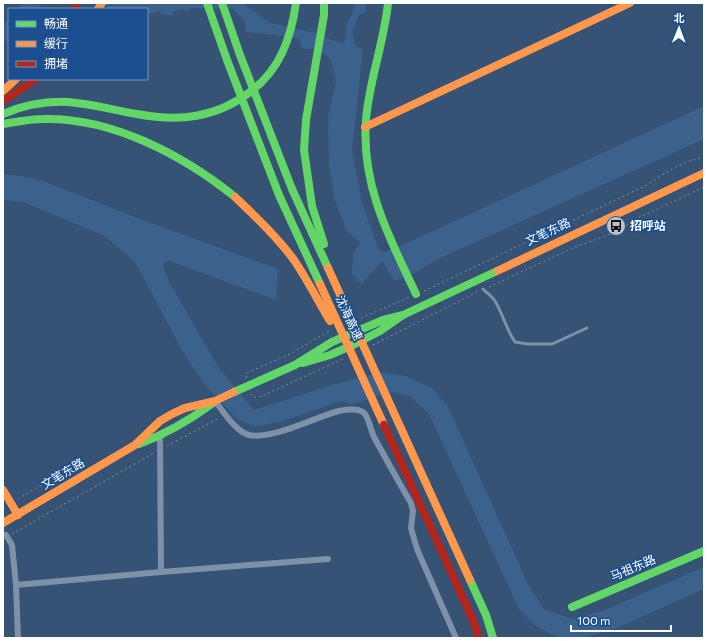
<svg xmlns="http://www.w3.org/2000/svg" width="707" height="641" font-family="Commissioner,'Noto Sans SC',sans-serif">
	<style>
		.water { fill: #3b618d }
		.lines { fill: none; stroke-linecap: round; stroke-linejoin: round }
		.path { stroke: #7d92a8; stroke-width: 1; stroke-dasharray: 2 3; stroke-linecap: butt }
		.lane { stroke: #7d92a8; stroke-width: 3 }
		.street { stroke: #7d92a8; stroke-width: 6 }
		.fast { stroke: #63d668; stroke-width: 8 }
		.slow { stroke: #ff974d; stroke-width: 8 }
		.jam { stroke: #b3261e; stroke-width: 8 }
		.labels { text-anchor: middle; stroke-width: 3.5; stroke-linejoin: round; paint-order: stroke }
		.poi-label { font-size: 12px; font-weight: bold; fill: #fff; stroke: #1b4f8f; text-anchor: start }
		.street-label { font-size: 12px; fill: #fff; stroke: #1b4f8f }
	</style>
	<rect width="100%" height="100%" fill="#365274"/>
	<path class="water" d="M23,3H42L38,9H18Z
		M104,3H243L270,23L316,33L334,41L343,43L346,39V25L353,12L355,3H366V12L359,15L352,32L356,46L363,48L352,151L362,202L378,248L384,252L405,244L704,106V139L434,261L415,273L395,281L382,261L362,284L352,274L353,255L360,242L347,232L335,201L329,165L328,117L336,81L332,63L328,56L315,49H303L299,39L283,36L246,32L244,20L233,9L190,8L188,12L182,9L175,11L171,16L157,12L147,15V9H109Z
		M9,18V38L3,44V25Z
		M3,174L22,176L43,181L143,220L278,269L276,300L167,260L163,265L168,280L219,368L254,410L332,385L380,372L406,376L432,388L448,407L529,586L544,609L573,619L602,611L704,567V589L617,628L583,638L557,637L534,625L519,609L429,414L409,396L390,392L353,404L341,401L282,421L255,427L237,419L204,384L183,352L135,262L107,238L100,234L23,202L3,200Z"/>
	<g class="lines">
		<path class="path" d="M489,287L577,246L601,238L620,229L640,217L704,187
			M424,291L647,185C667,171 680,163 704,157
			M361,318L410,297
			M373,345L479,291
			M246,378L247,373L290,354L331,330
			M250,394L257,398L343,359
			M167,446L219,418
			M18,499L76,464L82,468
			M12,534L154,453"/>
		<path class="lane" d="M483,289C487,293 492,296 495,301C503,314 506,329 515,342L528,344H552L587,328"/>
		<path class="street" d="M215,401C223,411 236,432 249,435C273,440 315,417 339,411C346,409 361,408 365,414C369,419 371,431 374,437C386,459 398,481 411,503L413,511L411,528L417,549L456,638
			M160,437L161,572L328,559
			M6,535L12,545L16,585L18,638
			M16,585L161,572"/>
		<path class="fast" d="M207,3L227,60L279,195L320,284
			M222,3L240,55L292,189L328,268
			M324,3V15L306,120L304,150L312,206L324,244
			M388,3C384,43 369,81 366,120C361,185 389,237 416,294
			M3,114C24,105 46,101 68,102C92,104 114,110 137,114C179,122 216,118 250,92C280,70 291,38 296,3
			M3,124C16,122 30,119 43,119C111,117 183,155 235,197
			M303,363L330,355L355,344L380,331L403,315L497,271
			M234,392L295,365L332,342L383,320L403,315
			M139,444C166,434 190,420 213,403
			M470,580L486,615L493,638
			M572,607L704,551"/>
		<path class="slow" d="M98,9L102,3
			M3,91L16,79
			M365,127L630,3
			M235,197C256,217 277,237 294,260C307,279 318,301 330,321
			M328,268L470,580
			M497,271L704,173
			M320,284L384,425
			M3,490L18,515
			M3,523L135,445L160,421L172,414L185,408L215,401L234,392"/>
		<path class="jam" d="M74,9L77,3
			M3,101L36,79
			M384,425L473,620L479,638"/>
	</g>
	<defs>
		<symbol id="bus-disc" viewBox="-11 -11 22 22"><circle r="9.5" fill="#b9c2ce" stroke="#1b4f8f"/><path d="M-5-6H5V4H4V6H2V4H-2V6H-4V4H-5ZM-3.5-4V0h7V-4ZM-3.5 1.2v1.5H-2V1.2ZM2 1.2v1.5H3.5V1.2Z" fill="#111"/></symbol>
	</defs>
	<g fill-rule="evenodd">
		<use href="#bus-disc" x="605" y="215" width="22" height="22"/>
	</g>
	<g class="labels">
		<g class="poi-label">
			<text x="630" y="230">招呼站</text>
		</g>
		<g class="street-label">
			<text transform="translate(548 232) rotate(-25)" y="4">文笔东路</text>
			<text transform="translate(349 318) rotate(66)" y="4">沈海高速</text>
			<text transform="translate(63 474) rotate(-31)" y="4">文笔东路</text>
			<text transform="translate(633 568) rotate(-23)" y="4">马祖东路</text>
		</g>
	</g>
	<rect width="707" height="641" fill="none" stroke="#ffffff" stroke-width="8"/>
	<rect x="8" y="8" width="140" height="72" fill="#1b4f8f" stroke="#7695bc"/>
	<rect x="16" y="21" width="20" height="6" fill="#63d668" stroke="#7695bc"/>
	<text x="44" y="28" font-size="12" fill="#ffffff">畅通</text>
	<rect x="16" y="41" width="20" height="6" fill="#ff974d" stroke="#7695bc"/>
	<text x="44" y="48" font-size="12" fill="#ffffff">缓行</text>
	<rect x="16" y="61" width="20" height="6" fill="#b3261e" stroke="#7695bc"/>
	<text x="44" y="68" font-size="12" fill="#ffffff">拥堵</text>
	<g transform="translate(679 28) rotate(1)" stroke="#1b4f8f" stroke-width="3" paint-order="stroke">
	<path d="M0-3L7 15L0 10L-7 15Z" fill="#ffffff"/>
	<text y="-6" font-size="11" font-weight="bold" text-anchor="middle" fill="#ffffff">北</text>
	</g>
	<path d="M571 625v6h100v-6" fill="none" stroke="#ffffff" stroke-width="2"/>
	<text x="577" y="625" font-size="12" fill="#ffffff" stroke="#1b4f8f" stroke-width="3" paint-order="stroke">100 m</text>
</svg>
